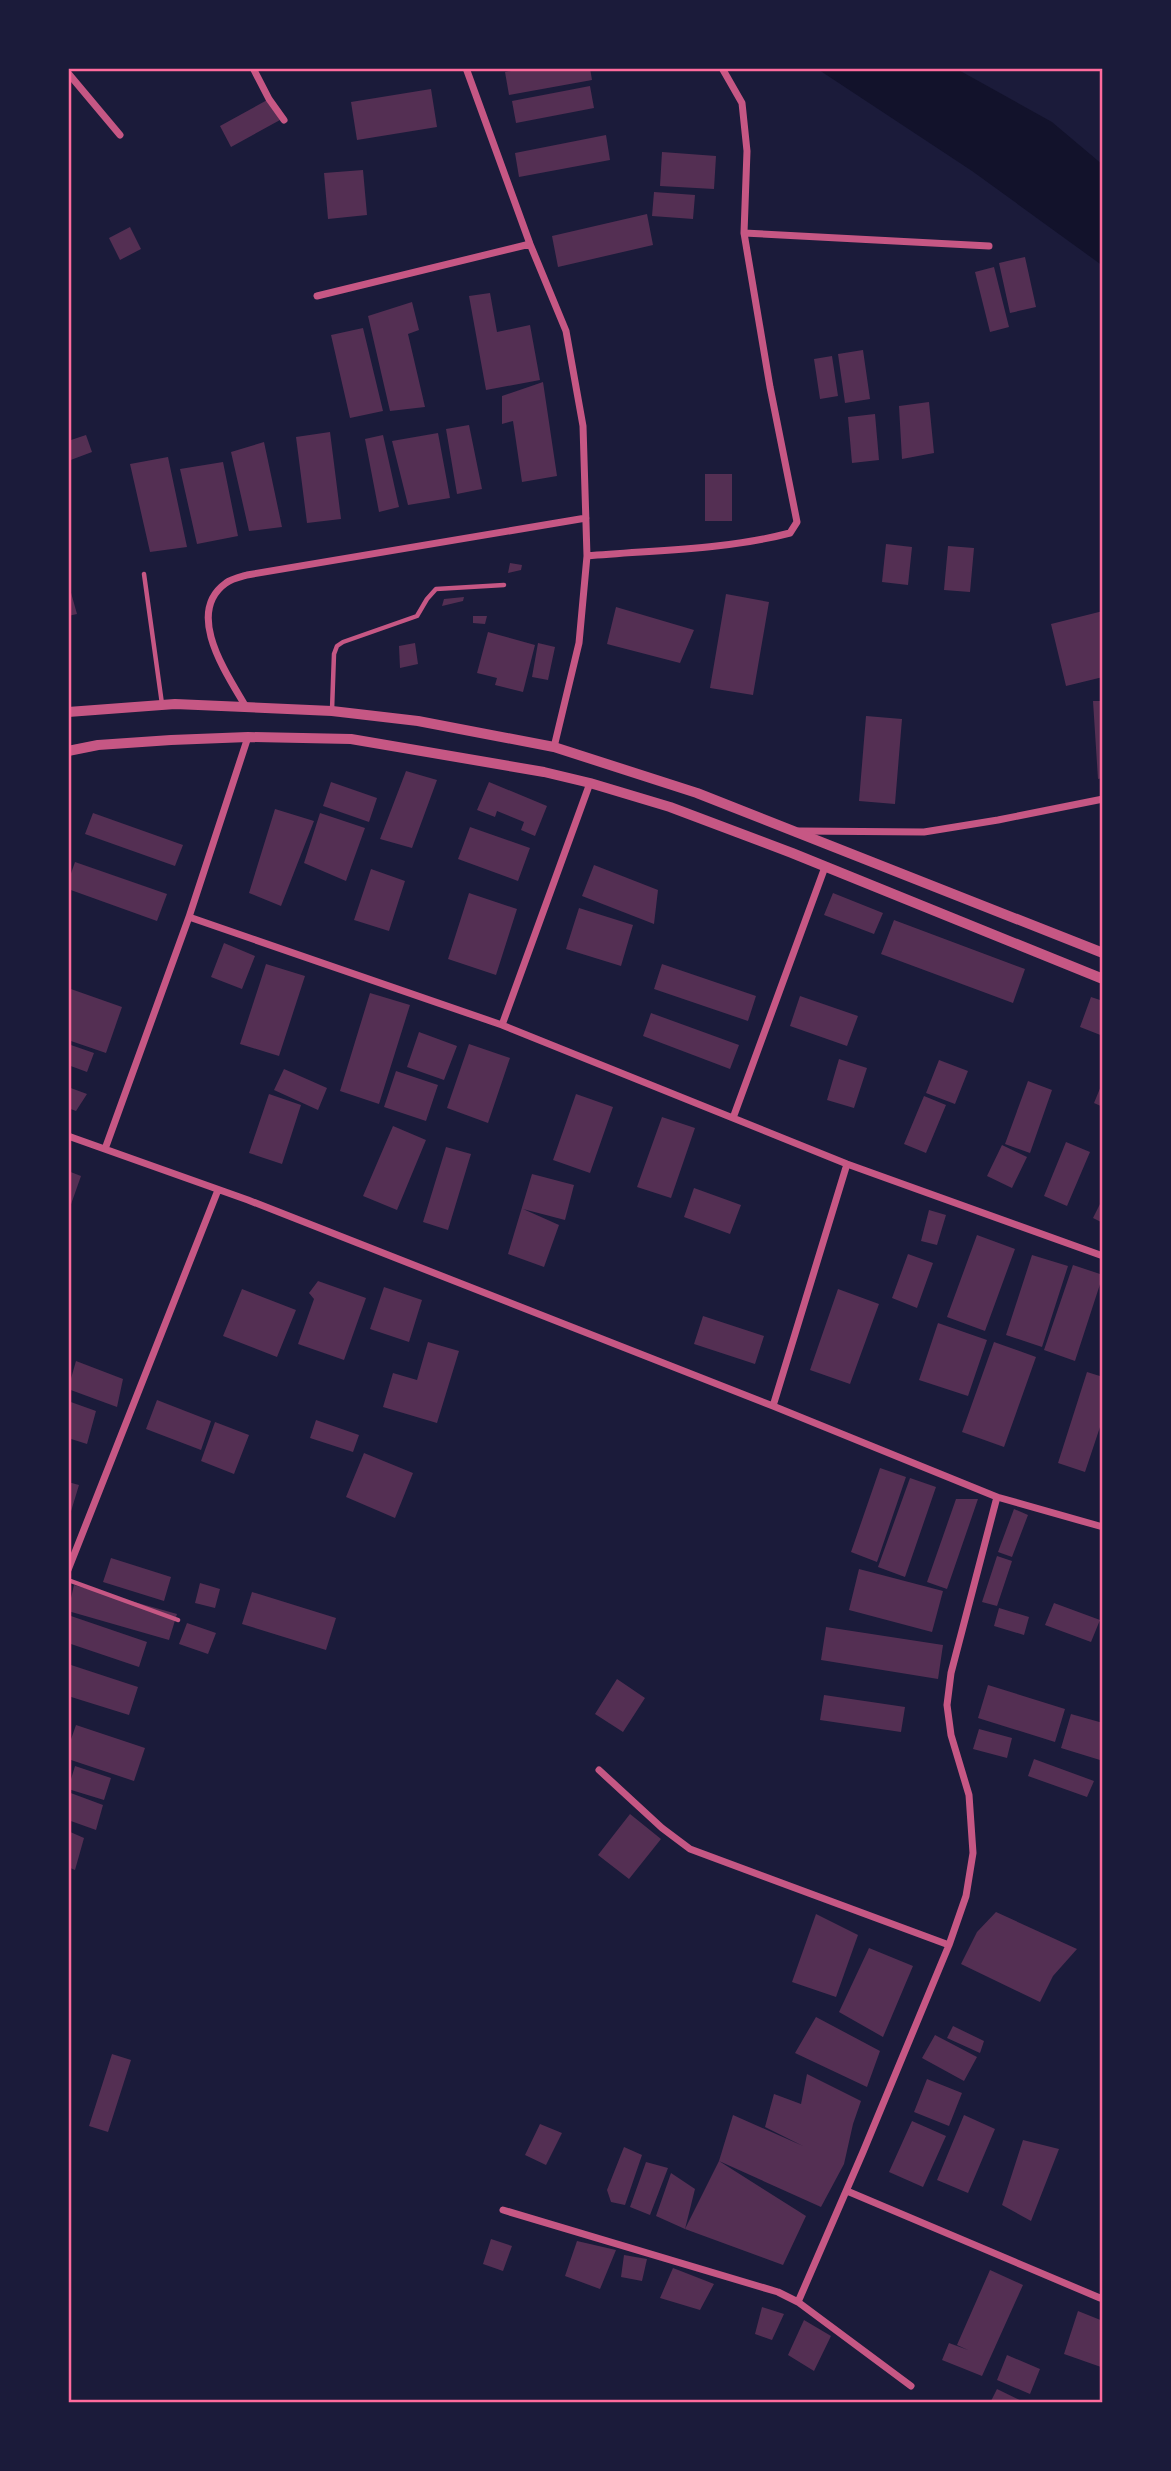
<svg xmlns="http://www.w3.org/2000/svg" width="1171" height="2471" font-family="Signika,sans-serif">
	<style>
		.water { fill: #12122b }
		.building { fill: #542f53 }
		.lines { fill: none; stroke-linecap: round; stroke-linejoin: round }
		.service { stroke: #c65784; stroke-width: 4.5 }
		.minor { stroke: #c65784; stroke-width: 7 }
		.tertiary { stroke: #c65784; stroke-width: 10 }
		.neatline { fill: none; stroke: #ff6b9d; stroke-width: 2.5 }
	</style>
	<rect width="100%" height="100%" fill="#1b1b3a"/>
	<path class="water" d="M816,68H955L1052,122L1103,165V266L972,171Z"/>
	<path class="building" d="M527,68H590L592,80L509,95L505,72Z
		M590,86L594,108L516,123L512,101Z
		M431,89L437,127L357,140L351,102Z
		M269,99L280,120L231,147L220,126Z
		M606,135L610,160L519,177L515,153Z
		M662,152L716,156L714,189L660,186Z
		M363,170L367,215L328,219L324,173Z
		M654,192L695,195L693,219L652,216Z
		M647,214L653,245L558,267L552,236Z
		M130,227L141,249L120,260L109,238Z
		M1025,257L1036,307L1010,313L999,263Z
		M994,267L1009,327L990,332L975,272Z
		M490,293L497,332L530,325L540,380L486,390L469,296Z
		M412,302L419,330L408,334L425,407L390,411L368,316Z
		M363,328L383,411L350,418L331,335Z
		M863,350L870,399L845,403L838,354Z
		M832,356L838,396L820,399L814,359Z
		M543,382L557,476L522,482L513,421L502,424V396Z
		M929,402L934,453L902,459L899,406Z
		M875,414L879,460L852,463L848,417Z
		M469,425L482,489L457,494L446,429Z
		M330,432L341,519L307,523L296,437Z
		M438,433L450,498L408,505L392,441Z
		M86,435L92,452L68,461V441Z
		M383,435L399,507L379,512L365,439Z
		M264,442L282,527L249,531L231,452Z
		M168,457L187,547L150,552L130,464Z
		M223,462L238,536L197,544L180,469Z
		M705,474H732V521H705Z
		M886,544L912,547L908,585L882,582Z
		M948,546L974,548L970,592L944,590Z
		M510,563L522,565L521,570L508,573Z
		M68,582L77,614L68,616Z
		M726,594L769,602L753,695L710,688Z
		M464,597L463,601L442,606L444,599Z
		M616,607L694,630L680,663L607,644Z
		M1103,611V677L1066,686L1051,624Z
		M473,616H487L485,624L473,623Z
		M488,632L535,645L523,692L495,685L497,678L477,673Z
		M415,643L418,664L400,668L399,646Z
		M538,643L555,647L548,680L532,677Z
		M1093,701H1103V778L1098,779Z
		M866,716L902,719L895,804L859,801Z
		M406,771L437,780L412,848L380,839Z
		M331,782L377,798L369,822L323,806Z
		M489,782L547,806L535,836L521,830L524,822L497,811L495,817L477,810Z
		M275,809L314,821L281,906L249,893Z
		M93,813L183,845L175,866L85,834Z
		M320,813L365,828L346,881L304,863Z
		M470,827L530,848L518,881L458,859Z
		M75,862L167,894L157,921L68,889V882Z
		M594,865L658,890L654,924L582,896Z
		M371,869L405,881L389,931L354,920Z
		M469,893L517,909L496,975L448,959Z
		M833,893L883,913L874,934L824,915Z
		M579,908L633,925L621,966L566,949Z
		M894,920L1025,969L1013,1003L881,954Z
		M224,943L255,956L242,989L211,977Z
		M266,964L305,976L279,1056L240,1044Z
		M662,964L756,996L748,1021L654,989Z
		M68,988L122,1007L106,1053L68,1040Z
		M370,993L410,1005L379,1104L340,1091Z
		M800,996L858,1016L847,1046L790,1026Z
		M1091,997L1103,1001V1036L1080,1027Z
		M651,1013L739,1045L730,1069L643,1036Z
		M419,1032L457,1046L444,1080L407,1067Z
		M68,1044L94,1053L87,1072L68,1065Z
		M469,1044L510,1058L488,1123L447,1108Z
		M839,1059L867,1068L854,1108L827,1100Z
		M939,1060L968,1071L955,1104L926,1093Z
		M284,1069L327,1088L318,1110L274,1090Z
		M396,1071L438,1085L426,1121L384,1107Z
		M1028,1081L1052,1090L1030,1153L1005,1144Z
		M1103,1081V1107L1094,1103Z
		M68,1087L87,1094L76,1111L68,1108Z
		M269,1094L301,1105L282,1164L249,1153Z
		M576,1094L613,1107L590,1173L553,1160Z
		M924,1096L946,1105L926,1153L904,1144Z
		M662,1117L695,1128L671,1198L637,1187Z
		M393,1126L426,1140L397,1210L363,1196Z
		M1066,1142L1090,1152L1067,1206L1044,1196Z
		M1002,1145L1027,1157L1012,1188L987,1176Z
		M446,1147L471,1154L448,1230L423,1222Z
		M68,1171L81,1176L69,1210H68Z
		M532,1174L574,1185L565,1220L523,1209L559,1225L544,1267L508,1254Z
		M694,1188L741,1205L730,1234L684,1217Z
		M1103,1198V1223L1093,1218Z
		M929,1210L946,1215L937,1245L921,1241Z
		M977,1235L1015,1249L985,1331L947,1317Z
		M908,1254L933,1263L917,1308L892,1298Z
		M1032,1255L1068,1266L1042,1347L1006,1335Z
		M1073,1265L1103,1275L1075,1361L1044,1350Z
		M318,1281L366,1298L344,1360L298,1344L314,1299L309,1293Z
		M384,1287L422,1300L409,1342L370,1329Z
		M242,1289L296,1310L277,1357L223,1336Z
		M838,1289L879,1304L850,1384L810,1370Z
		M703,1316L764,1336L755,1364L694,1344Z
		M938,1323L987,1340L968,1396L919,1380Z
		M428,1342L459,1351L437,1423L383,1407L393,1373L417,1380Z
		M994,1342L1036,1357L1004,1447L962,1432Z
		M76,1361L123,1379L117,1407L68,1389Z
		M1087,1372L1103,1377V1418L1085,1472L1058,1463Z
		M157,1400L211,1421L201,1450L146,1429Z
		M68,1401L96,1411L87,1444L68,1438Z
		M316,1420L359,1435L353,1452L310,1438Z
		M215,1422L249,1435L234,1474L201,1461Z
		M364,1453L413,1473L395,1518L346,1497Z
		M880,1468L906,1477L877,1562L851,1552Z
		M910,1478L936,1487L905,1577L878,1567Z
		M68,1482L79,1485L69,1518H68Z
		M956,1499H978L947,1589L927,1582Z
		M1014,1509L1028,1515L1012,1557L998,1552Z
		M997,1556L1012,1561L997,1606L982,1602Z
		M111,1558L171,1577L164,1601L103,1582Z
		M859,1569L943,1591L932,1632L849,1610Z
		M200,1583L220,1589L215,1608L195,1603Z
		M74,1585L177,1614L169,1640L68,1611Z
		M252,1592L336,1618L326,1650L242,1624Z
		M1054,1603L1100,1620L1091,1642L1045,1625Z
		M999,1608L1029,1617L1024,1635L994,1626Z
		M68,1615L147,1642L139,1667L68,1643Z
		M187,1623L216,1633L208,1654L179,1644Z
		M826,1627L943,1645L938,1679L821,1660Z
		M68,1664L138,1687L129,1715L68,1696Z
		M617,1679L645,1698L623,1732L595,1714Z
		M988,1685L1065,1709L1055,1742L978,1718Z
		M824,1695L905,1707L901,1732L820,1720Z
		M1071,1714L1103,1723V1750L1100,1760L1061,1748Z
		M76,1725L145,1748L134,1781L68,1759V1748Z
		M979,1729L1012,1738L1007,1758L973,1749Z
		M1034,1759L1094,1781L1087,1797L1028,1776Z
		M75,1766L111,1778L104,1800L68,1789Z
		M68,1792L103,1805L96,1830L68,1820Z
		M630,1814L661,1839L629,1879L598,1855Z
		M68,1831L84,1838L75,1870L68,1867Z
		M996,1912L1077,1949L1053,1976L1040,2002L961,1964L977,1932Z
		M816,1914L858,1935L836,1997L792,1982Z
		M869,1948L913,1966L883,2037L839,2012Z
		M816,2017L880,2051L867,2087L795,2053Z
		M953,2026L984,2041L980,2053L947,2038Z
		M935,2035L977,2057L964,2081L922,2058Z
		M112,2054L131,2060L108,2132L89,2126Z
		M807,2074L861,2101L853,2124L844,2164L821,2207L719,2161L733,2115L803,2146L765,2127L774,2094L801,2104Z
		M927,2079L962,2093L949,2126L914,2112Z
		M964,2115L995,2129L968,2193L937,2180Z
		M912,2121L946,2136L923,2187L889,2172Z
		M540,2124L562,2133L546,2165L525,2155Z
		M1023,2140L1059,2149L1031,2221L1002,2205Z
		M624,2147L642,2155L625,2205L611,2202L607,2190Z
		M719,2161L806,2216L783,2265L685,2229Z
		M646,2162L668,2168L650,2215L630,2207Z
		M671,2173L695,2189L685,2229L656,2216Z
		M491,2239L512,2246L503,2271L483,2264Z
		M577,2241L616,2250L600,2289L565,2276Z
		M624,2255L647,2259L642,2281L621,2277Z
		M673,2268L714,2284L700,2310L660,2298Z
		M990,2270L1023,2285L982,2376L942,2360L949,2343L968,2350L957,2345Z
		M762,2307L784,2314L772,2340L755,2334Z
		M1078,2311L1103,2321V2360L1101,2367L1064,2354Z
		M804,2320L831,2336L814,2371L788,2355Z
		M1007,2355L1040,2369L1030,2394L997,2380Z
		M997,2389L1026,2403H990Z"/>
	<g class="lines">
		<path class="service" d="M144,574L162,704
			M332,710L334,654L337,646L343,642L417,616L427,599L436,589L504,585
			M68,1580L178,1620"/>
		<path class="minor" d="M253,68L269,99L284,120
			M466,68L530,244L566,331L583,426L587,556L579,643L554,747
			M68,73L120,135
			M744,233L989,246
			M317,296L530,244
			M587,556C654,550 725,550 790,533L797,522L770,387L744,233L747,151L742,103L722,68
			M246,707C227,674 184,613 226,583C231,579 240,577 247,575L586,518
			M799,831L924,832L998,820L1103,799
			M189,917L502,1025L847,1164L1103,1256
			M502,1025L590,783
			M733,1118L825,867
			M68,1136L248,1200L773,1406L997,1497L1103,1527
			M105,1149L189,917L248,737
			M773,1406L847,1164
			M68,1570L218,1190
			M599,1770L662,1828L690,1849L949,1945
			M847,2191L1100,2298
			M503,2210L778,2292L798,2302L911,2386
			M798,2302L863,2152L949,1945L966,1896L973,1853L969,1795L951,1735L947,1705L951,1673L997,1497"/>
		<path class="tertiary" d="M68,712L175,704L332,711L418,721L554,747L697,793L1103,953
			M68,751L98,745L171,740L248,737L351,739L544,772L590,783L670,807L792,853L1103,979"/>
	</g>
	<rect width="1171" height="2471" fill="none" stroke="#1b1b3a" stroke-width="140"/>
	<rect x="70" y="70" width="1031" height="2331" class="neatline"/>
</svg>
